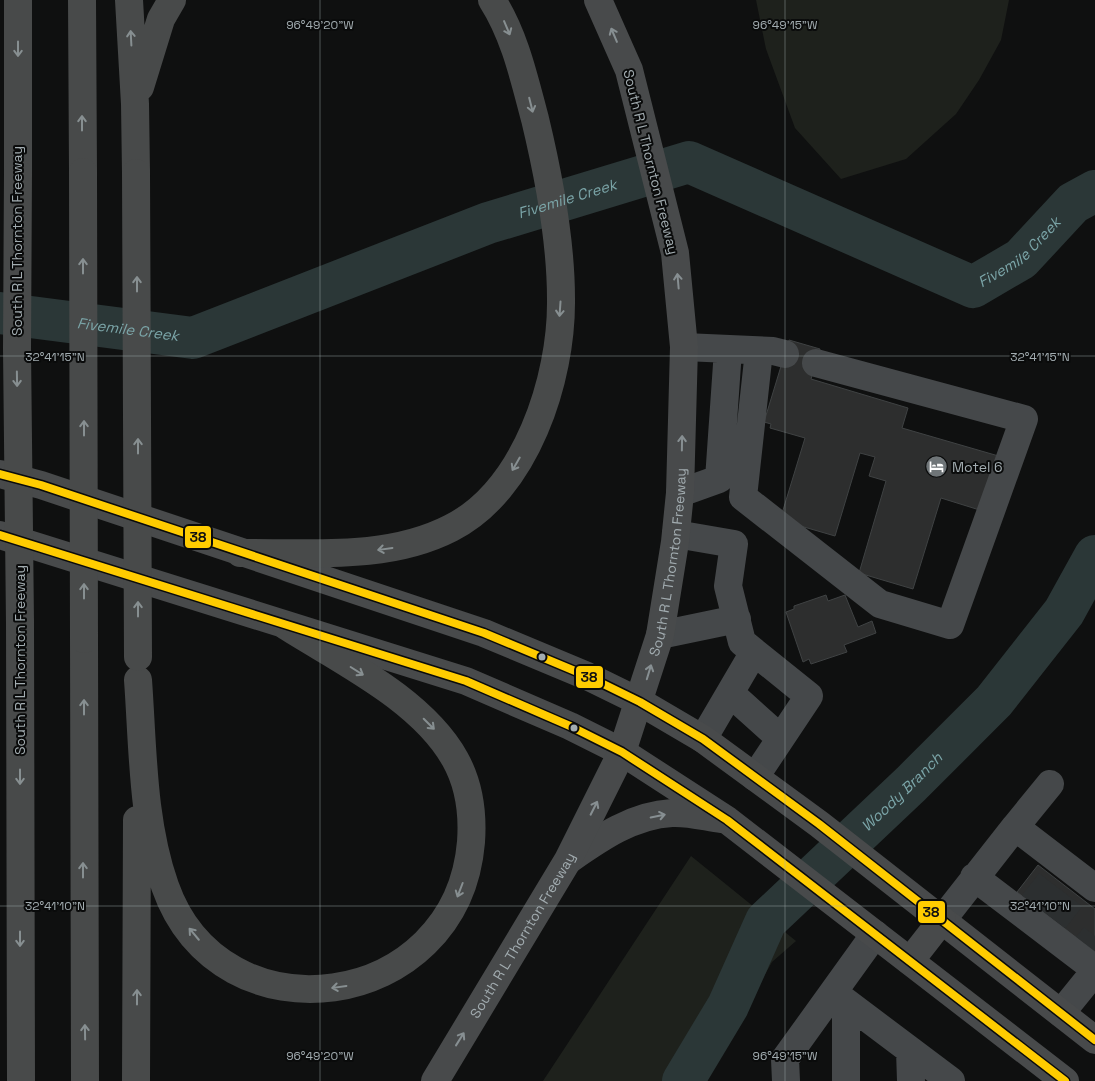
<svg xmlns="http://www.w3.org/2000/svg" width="1095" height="1081" font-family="'Space Grotesk',sans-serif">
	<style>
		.green { fill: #1e211c }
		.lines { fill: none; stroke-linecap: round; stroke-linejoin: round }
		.river { stroke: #2b3737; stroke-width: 42 }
		.building { fill: #2d2e2e; stroke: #3f4243 }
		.minor-tunnel { stroke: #2c2f30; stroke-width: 28; stroke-dasharray: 28 14; stroke-linecap: butt }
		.minor { stroke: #45484a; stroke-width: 28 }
		.major { stroke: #484a4b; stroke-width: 28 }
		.highway { stroke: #484a4a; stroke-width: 28 }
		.highway-bridge { stroke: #484a4a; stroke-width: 28 }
		.bus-1-casing { stroke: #0a0b0b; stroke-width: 11 }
		.bus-1 { stroke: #fc0; stroke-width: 8 }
		.oneway { stroke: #878f91 }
		.oneway2 { stroke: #878f92 }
		.ticks { fill: none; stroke: #a2acb0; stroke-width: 1; stroke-opacity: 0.45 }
		.bus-dot { fill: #a2acb0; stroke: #0a0b0b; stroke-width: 2 }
		.labels { text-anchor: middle; stroke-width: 4; stroke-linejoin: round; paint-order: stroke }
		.street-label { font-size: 14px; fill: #a2acb0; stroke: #0a0b0b }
		.poi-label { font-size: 14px; fill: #a2acb0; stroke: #0a0b0b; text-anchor: start }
		.water-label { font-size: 15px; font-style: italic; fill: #7ba5a8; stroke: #0a0b0b }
		.ticks-label { font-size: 12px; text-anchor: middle; fill: #a2acb0; stroke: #0a0b0b; stroke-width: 4; stroke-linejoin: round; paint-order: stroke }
		.line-badge { stroke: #0a0b0b; stroke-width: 2 }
		.pale-badge-label { font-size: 14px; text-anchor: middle; font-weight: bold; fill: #111 }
	</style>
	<rect width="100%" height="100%" fill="#0f1010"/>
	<path class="green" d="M756,0H1009L1001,40L979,80L956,114L906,159L841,179L795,128L766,49Z
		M691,856L796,941L772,962L706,1081H543Z"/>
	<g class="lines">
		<g class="river">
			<path id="s1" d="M0,313L193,338L488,223L689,162L973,287L1021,259L1073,203L1095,191"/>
			<path id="s2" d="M683,1081L728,1006L766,921L911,784L994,701L1064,612L1095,556"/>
		</g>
	</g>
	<path class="building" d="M789,340L820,349L811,379L908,408L902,428L1002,457L986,512L941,498L913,589L859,573L886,481L869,476L875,457L860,453L835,536L780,520L805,438L770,428L771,424L764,422Z
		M826,595L828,601L845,595L858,627L872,621L876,633L844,645L847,652L811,664L809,659L803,662L786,612L794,609V606Z
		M1038,865L1095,909V952L1017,892Z"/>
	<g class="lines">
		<path class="minor-tunnel" d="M1033,904L1054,877
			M1054,920L1075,893
			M1087,946L1095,936"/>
		<path class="minor" d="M684,347L773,351L785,354
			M759,351L743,497L880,604L950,625L1024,419L816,363
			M680,493L719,479L728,350
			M676,534L734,544L728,586L742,642L809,696L755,777
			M660,635L737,619
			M730,693L780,738
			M703,739L754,652
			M1050,784L1015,827L1095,888
			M974,877L1095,969
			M942,920L1015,827
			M834,993L951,1081
			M846,1002V1081
			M1061,1013L1095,971
			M910,1050L911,1081
			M786,1081L785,1059L875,934"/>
		<g class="major">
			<path d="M0,474L41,485L484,633L587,676L640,702L703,739L819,824L1095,1040"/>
			<path d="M0,535L466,681L570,726L622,752L727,820L1065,1081"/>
			<path d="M570,859C600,838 633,815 672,813C688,812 706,817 722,819"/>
			<path d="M910,961L942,920"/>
			<path id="s3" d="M435,1081L568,860L622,752L660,635L675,542L680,493L684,347L675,253L629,70L598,0"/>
		</g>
		<path class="highway" d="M18,0V173
			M82,0L83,172
			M129,0L135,104L136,173
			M140,87L161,19L172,0
			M240,553C310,552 387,561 451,528C526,490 562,379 561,299C561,239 549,177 535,119C524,78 515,36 492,0
			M20,623L21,1081
			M84,639L85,1081
			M138,680C143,748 142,821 165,886C221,1045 457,1012 471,842C473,814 469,784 455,759C422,700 343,662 286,626
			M136,1081L137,820"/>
		<path class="highway-bridge" d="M83,172L84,639
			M18,173L17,349L20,623
			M136,173L138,657"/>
		<defs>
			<path id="bus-1" d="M0,474L41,485L484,633L587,676L640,702L703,739L819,824L1095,1040
				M0,535L466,681L570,726L622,752L727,820L1065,1081"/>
		</defs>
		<use href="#bus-1" class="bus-1-casing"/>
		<use href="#bus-1" class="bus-1"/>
	</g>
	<defs><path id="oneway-shaft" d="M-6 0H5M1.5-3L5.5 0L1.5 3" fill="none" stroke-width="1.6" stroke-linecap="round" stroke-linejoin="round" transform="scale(1.25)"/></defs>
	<g class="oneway">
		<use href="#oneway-shaft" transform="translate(507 28) rotate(67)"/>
		<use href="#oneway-shaft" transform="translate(131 38) rotate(-93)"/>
		<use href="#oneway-shaft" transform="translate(18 49) rotate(90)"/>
		<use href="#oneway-shaft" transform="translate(531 105) rotate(76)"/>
		<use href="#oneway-shaft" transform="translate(82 123) rotate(-90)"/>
		<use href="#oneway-shaft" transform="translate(83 266) rotate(-90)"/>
		<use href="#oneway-shaft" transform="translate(137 284) rotate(-90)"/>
		<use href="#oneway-shaft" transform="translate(560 309) rotate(94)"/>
		<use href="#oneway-shaft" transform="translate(17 379) rotate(89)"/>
		<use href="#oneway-shaft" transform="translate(84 428) rotate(-90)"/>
		<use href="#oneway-shaft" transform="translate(138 446) rotate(-90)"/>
		<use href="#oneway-shaft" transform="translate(516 464) rotate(120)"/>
		<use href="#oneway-shaft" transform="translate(385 549) rotate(172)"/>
		<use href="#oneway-shaft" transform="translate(84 591) rotate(-90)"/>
		<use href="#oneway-shaft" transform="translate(138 609) rotate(-90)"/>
		<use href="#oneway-shaft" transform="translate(357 671) rotate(32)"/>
		<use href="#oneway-shaft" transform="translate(84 707) rotate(-90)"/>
		<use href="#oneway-shaft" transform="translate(429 724) rotate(45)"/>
		<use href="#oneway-shaft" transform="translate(20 777) rotate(90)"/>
		<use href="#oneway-shaft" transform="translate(83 870) rotate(-90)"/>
		<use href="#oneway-shaft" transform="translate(460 890) rotate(111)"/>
		<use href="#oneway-shaft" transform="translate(194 934) rotate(-130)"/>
		<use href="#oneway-shaft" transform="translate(20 939) rotate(90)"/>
		<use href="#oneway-shaft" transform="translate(339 987) rotate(172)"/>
		<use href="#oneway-shaft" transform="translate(137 997) rotate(-90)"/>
		<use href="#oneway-shaft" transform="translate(85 1032) rotate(-91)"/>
	</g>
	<g class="oneway2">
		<use href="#oneway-shaft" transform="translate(614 35) rotate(-113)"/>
		<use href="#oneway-shaft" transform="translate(678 281) rotate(-95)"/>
		<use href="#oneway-shaft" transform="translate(682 443) rotate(-89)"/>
		<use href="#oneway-shaft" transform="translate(649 672) rotate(-73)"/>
		<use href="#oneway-shaft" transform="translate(594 808) rotate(-63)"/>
		<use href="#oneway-shaft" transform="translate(658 816) rotate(-12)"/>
		<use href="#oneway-shaft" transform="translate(460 1039) rotate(-58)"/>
	</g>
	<path class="ticks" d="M320,0V1081M785,0V1081M0,356H1095M0,906H1095"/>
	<defs>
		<symbol id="hotel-disc" viewBox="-11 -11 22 22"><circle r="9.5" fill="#6f7578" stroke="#0a0b0b"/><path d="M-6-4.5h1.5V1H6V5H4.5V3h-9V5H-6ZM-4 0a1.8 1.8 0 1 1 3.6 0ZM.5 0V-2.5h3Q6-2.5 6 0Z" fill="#fff"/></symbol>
	</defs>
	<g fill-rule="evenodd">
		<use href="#hotel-disc" x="924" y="454" width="25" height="25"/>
	</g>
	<g class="bus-dot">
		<circle cx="542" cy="657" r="4.5"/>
		<circle cx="574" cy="728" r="4.5"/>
	</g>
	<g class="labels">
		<g class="street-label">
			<text transform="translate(651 162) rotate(76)" y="5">South R L Thornton Freeway</text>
			<text transform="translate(17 241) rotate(-90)" y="5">South R L Thornton Freeway</text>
			<text dy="5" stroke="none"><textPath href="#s3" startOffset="575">South R L Thornton Freeway</textPath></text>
			<text transform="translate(20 660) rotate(-90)" y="5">South R L Thornton Freeway</text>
			<text dy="5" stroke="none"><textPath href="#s3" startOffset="170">South R L Thornton Freeway</textPath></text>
		</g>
		<g class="poi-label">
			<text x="952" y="472">Motel 6</text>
		</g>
		<g class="water-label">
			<text dy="5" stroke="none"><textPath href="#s1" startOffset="594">Fivemile Creek</textPath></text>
			<text dy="5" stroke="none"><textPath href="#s1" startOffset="1090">Fivemile Creek</textPath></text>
			<text dy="5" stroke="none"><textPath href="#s1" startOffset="129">Fivemile Creek</textPath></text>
			<text dy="5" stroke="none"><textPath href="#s2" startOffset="368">Woody Branch</textPath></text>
		</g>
	</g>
	<g class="ticks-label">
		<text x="320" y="29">96°49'20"W</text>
		<text x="785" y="29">96°49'15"W</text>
		<text x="55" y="361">32°41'15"N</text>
		<text x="1040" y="361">32°41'15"N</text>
		<text x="55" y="910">32°41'10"N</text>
		<text x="1040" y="910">32°41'10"N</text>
		<text x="320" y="1060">96°49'20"W</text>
		<text x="785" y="1060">96°49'15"W</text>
	</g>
	<g class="line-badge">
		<rect x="184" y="525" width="28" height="24" rx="5" fill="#fc0"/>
		<rect x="575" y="665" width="29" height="24" rx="5" fill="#fc0"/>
		<rect x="917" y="900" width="29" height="24" rx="5" fill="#fc0"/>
	</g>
	<g class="pale-badge-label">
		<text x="198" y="542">38</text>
		<text x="589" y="682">38</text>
		<text x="931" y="917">38</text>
	</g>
</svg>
